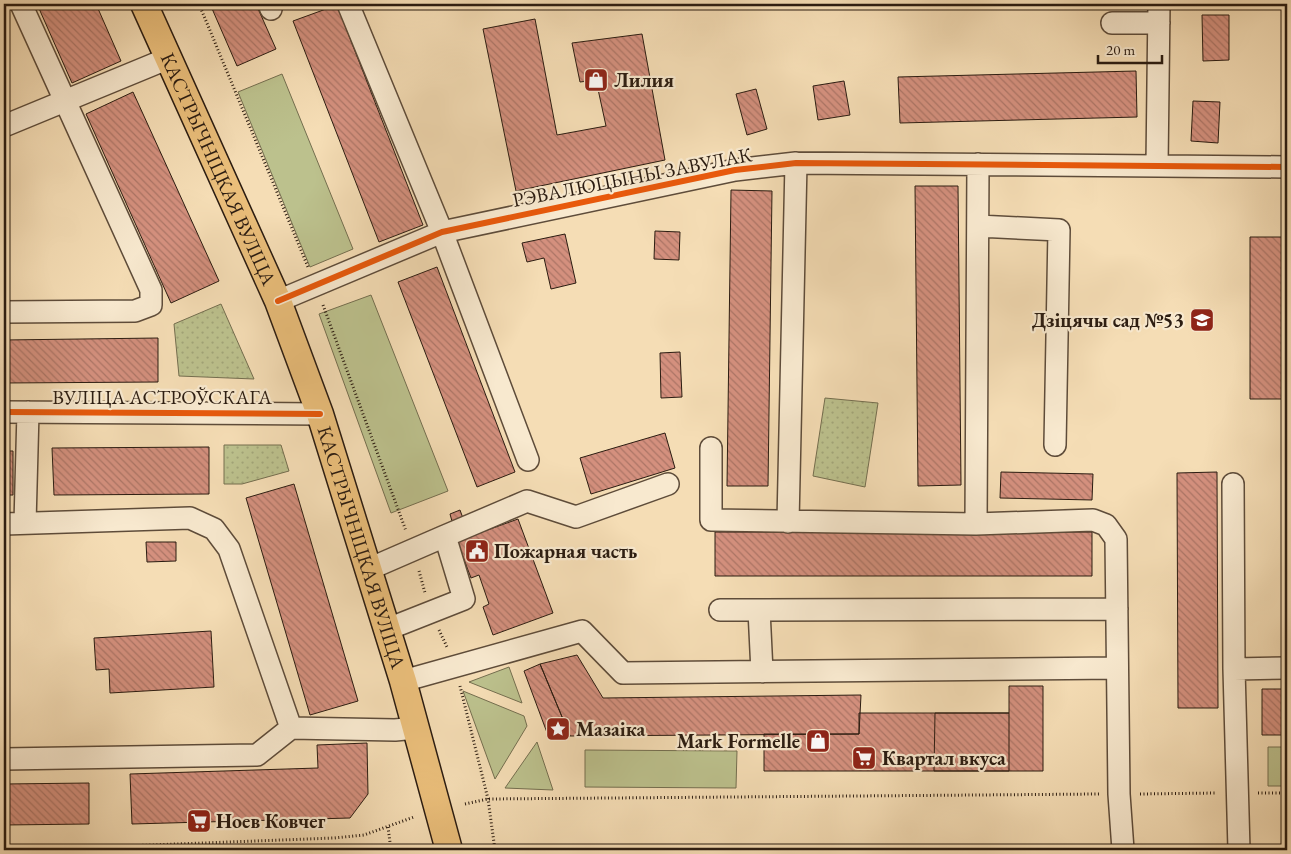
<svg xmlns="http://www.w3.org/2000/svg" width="1291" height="854" font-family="'EB Garamond',serif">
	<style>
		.grass { fill: #bcc18d; stroke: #746e4f }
		.park { fill: url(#park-dots); stroke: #746e4f }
		.building { fill: url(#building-back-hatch); stroke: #2b1c11 }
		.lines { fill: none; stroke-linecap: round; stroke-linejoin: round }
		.minor-casing { stroke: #5e4c3a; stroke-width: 24 }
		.major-casing { stroke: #2b1c11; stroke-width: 29 }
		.path { stroke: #2b1c11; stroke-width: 3; stroke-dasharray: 1 2.5; stroke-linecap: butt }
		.minor { stroke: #f8e9cf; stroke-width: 21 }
		.major { stroke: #eabe7a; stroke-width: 26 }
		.cycleway-casing { stroke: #f8e9cf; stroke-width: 9 }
		.cycleway { stroke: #e8590c; stroke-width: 6 }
		.labels { text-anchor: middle; stroke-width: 4.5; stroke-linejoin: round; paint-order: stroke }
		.poi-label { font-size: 20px; font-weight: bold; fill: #2b1c11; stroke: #f8e9cf; text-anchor: start }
		.street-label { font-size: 20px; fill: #2b1c11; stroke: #f8e9cf }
	</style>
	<defs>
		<pattern id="park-dots" width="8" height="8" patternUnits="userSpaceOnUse" patternTransform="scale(1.25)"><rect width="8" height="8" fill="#bcc18d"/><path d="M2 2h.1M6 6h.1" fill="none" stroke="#a2a579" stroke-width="1.8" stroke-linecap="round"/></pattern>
		<pattern id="building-back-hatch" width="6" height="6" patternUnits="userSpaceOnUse" patternTransform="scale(1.25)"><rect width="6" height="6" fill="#d4907e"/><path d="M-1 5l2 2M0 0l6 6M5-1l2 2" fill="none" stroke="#ac7566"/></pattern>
	</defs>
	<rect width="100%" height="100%" fill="#f5ddb5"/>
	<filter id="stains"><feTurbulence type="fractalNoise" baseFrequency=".004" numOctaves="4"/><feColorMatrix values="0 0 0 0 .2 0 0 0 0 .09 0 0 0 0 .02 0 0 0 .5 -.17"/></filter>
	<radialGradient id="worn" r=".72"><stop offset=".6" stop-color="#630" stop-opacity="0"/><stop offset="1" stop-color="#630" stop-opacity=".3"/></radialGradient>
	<path class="grass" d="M282,74L353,249L310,267L238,92Z
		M371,295L448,491L391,513L319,314Z
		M509,667L522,703L469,682Z
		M463,691L524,716L527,726L495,779Z
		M537,742L553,790L505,788Z
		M1268,747H1287V786H1268Z
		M585,750L737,751L736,788L585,787Z"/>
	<path class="park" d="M221,304L254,379L179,376L174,324Z
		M825,398L878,403L865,487L813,476Z
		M224,445H281L289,471L242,484H224Z"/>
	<path class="building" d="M37,4H96L121,61L72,83Z
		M210,4H256L276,49L237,66Z
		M337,5L423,225L379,242L293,21Z
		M1202,15H1229V60L1203,61Z
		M535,19L557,135L606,126L596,80L580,82L572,43L642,34L665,160L516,191L483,29Z
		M1136,71L1137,117L900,123L898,77Z
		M844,81L850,115L818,120L813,86Z
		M756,89L767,129L747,135L736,94Z
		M133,92L219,281L171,303L86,114Z
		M1193,101L1220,102L1218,143L1191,141Z
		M915,186H958L961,485L918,486Z
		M731,190L772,191L768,486H727Z
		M4,204L9,216L4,232Z
		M655,231L680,232L679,260L654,259Z
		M565,234L576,283L551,289L544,258L527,262L522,243Z
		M1250,237H1287V399H1250Z
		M437,267L515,472L477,487L398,282Z
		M158,338V382L4,383V340Z
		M680,352L682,397L661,398L660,353Z
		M665,433L675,468L591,494L580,458Z
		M209,447V494L54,495L52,448Z
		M4,451H13V495H4Z
		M1001,472L1093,474L1092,500L1000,498Z
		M1217,472L1218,708H1178L1177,473Z
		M294,484L358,701L310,715L246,498Z
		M460,510L464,521L453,525L450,514Z
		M518,519L553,613L493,635L483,607L489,604L479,575L471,578L457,541Z
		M715,532H1092V576H715Z
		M146,542H176V561L147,562Z
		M211,631L214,687L110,693L109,669L96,670L94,638Z
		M577,655L603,698L861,695L859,734L570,736L540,664Z
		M540,664L570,736L549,738L524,671Z
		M1009,686H1043V771H764V734H859V713H1009Z
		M1262,689H1287V735H1262Z
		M935,713H1009V771H934Z
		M367,743L368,794L350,818L132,824L130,774L318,768L317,745Z
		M89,783V824L4,825V784Z"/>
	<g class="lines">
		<defs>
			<path id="minor" d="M269,4L271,9
				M348,4L442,232L528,460
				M1112,23H1159
				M4,126L169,58
				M1157,165L1159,4
				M978,226L1059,230L1055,445
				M278,301L442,232L735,170L796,163L1287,167
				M4,312L135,311L151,305V290L21,4
				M4,412L320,414
				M711,448V520L976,524L1093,520L1106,525L1116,539L1119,794L1123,850
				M1233,484L1234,669
				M788,522L796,163
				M25,523L28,412
				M4,524L190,518L214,529L229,549L291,728L395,730L416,728
				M976,524L978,164
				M445,536L527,501L576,517L668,484
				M369,569L445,536L464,599L388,629
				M720,610L1117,609
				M759,610L762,672
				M403,681L582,631L623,673L1117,668
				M4,759L257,755L291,728
				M1239,850L1234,669L1287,668"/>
			<g id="major">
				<path id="s1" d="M144,4L278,301L320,414L403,681L449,850"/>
			</g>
		</defs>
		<use href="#minor" class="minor-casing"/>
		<use href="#major" class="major-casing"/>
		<path class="path" d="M199,4L308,267
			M323,305L406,531
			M419,571L425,593
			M439,630L447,647
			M460,686L488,799L495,850
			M1258,793H1287
			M1140,794L1217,793
			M465,804L488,799L1099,794
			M388,827L391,850
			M20,850L334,838L364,835L414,817"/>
		<use href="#minor" class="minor"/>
		<use href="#major" class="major"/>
		<defs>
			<path id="cycleway" d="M278,301L442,232L735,170L796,163L1287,167
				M4,412L320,414"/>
		</defs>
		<use href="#cycleway" class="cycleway-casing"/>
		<use href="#cycleway" class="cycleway"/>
	</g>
	<defs>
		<symbol id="shop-square" viewBox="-11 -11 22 22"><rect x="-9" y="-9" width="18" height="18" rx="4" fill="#8f2418" stroke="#f8e9cf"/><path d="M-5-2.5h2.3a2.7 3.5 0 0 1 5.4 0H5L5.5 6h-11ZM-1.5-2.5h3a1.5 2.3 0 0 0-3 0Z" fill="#fff"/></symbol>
		<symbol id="school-square" viewBox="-11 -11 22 22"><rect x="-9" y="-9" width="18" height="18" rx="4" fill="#8f2418" stroke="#f8e9cf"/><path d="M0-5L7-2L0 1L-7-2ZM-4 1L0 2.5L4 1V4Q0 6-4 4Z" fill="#fff"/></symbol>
		<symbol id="civic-square" viewBox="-11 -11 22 22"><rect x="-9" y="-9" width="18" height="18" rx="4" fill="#8f2418" stroke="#f8e9cf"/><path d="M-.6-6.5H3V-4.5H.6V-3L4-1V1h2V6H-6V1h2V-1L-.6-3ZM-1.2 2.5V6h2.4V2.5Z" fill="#fff"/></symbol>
		<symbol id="sight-square" viewBox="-11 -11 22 22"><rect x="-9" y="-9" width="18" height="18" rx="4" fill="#8f2418" stroke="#f8e9cf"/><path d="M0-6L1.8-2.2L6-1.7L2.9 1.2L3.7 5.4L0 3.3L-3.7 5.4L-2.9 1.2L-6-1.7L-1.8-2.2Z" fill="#fff"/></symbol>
		<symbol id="supermarket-square" viewBox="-11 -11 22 22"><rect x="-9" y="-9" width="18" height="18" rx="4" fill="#8f2418" stroke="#f8e9cf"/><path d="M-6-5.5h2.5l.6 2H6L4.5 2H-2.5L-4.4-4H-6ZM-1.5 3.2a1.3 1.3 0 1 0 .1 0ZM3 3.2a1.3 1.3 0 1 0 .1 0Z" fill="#fff"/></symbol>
	</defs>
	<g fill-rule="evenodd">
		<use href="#shop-square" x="582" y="66" width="28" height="28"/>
		<use href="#school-square" x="1188" y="306" width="28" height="28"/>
		<use href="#civic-square" x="463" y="537" width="28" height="28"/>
		<use href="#sight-square" x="544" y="715" width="28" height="28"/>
		<use href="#shop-square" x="804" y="727" width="28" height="28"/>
		<use href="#supermarket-square" x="850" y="744" width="28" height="28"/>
		<use href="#supermarket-square" x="185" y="807" width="28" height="28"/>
	</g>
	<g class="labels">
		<g class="poi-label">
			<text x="614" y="87">Лилия</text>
			<text x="1184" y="327" text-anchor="end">Дзіцячы сад №53</text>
			<text x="494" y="558">Пожарная часть</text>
			<text x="576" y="736">Мазаіка</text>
			<text x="800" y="748" text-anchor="end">Mark Formelle</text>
			<text x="882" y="765">Квартал вкуса</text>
			<text x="216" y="828">Ноев Ковчег</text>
		</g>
		<g class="street-label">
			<text dy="7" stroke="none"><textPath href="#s1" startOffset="181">КАСТРЫЧНІЦКАЯ ВУЛІЦА</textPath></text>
			<text transform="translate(632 177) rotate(-11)" y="7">РЭВАЛЮЦЫНЫ ЗАВУЛАК</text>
			<text x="162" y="404">ВУЛІЦА АСТРОЎСКАГА</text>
			<text dy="7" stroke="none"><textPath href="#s1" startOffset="586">КАСТРЫЧНІЦКАЯ ВУЛІЦА</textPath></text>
		</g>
	</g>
	<rect width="1291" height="854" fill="none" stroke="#f5ddb5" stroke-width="20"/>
	<rect x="5" y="5" width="1281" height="844" fill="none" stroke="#2b1c11" stroke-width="2.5"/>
	<rect x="10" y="10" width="1271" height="834" fill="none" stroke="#2b1c11"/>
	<path d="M1098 55v8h64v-8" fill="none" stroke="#2b1c11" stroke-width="2.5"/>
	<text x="1106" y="55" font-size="15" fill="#2b1c11" stroke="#f8e9cf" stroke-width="4" paint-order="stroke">20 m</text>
	<rect width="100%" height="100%" filter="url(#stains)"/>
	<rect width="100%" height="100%" fill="url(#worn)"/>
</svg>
